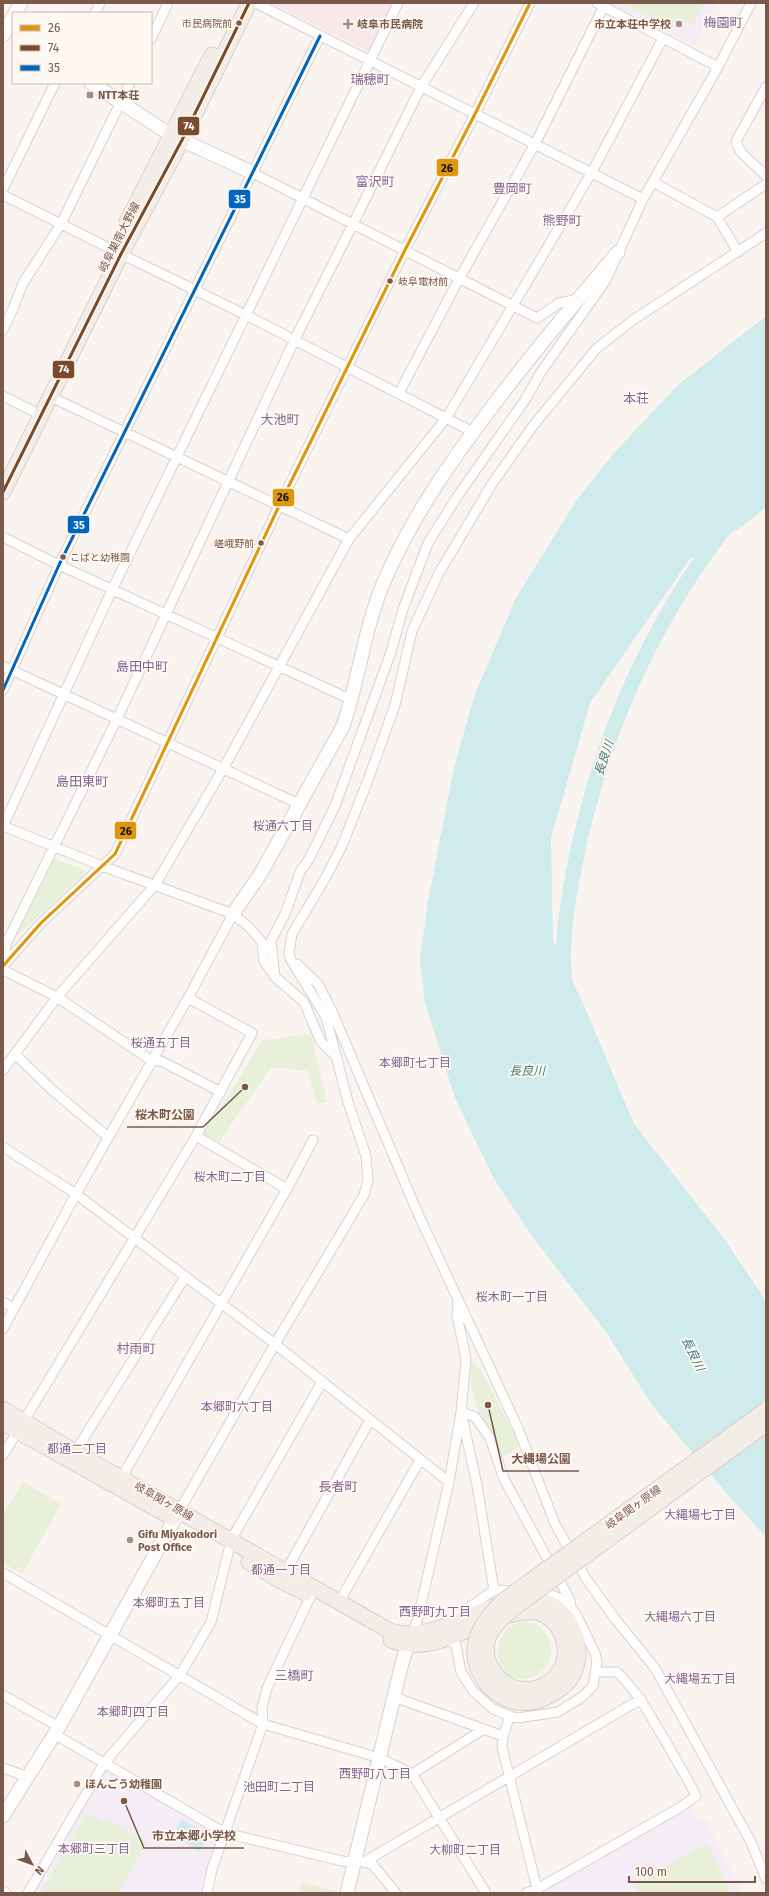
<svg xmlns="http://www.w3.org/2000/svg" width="769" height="1896" font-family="'Fira Sans','Noto Sans JP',sans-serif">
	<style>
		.education { fill: #f5edf5 }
		.medical { fill: #fae7e9 }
		.green { fill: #e8f0d9 }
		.water { fill: #cfebeb }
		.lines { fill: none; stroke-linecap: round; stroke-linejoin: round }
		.river { stroke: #cfebeb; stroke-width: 15 }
		.street-casing { stroke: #d9d1cd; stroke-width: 11 }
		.secondary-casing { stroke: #d9cfca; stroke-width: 15 }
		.primary-casing { stroke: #dad0cb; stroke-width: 17 }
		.street { stroke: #fefdfd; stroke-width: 9 }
		.secondary { stroke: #fefdfd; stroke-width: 13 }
		.primary { stroke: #f3ede7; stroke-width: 15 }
		.primary-bridge-casing { stroke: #dad0cb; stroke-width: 17; stroke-linecap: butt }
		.primary-bridge { stroke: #f3ede7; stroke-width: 15 }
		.bus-1-casing { stroke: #fff9f2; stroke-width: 6 }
		.bus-2-casing { stroke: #fff9f2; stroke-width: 6 }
		.bus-3-casing { stroke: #fff9f2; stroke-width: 6 }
		.bus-1 { stroke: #de960f; stroke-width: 3 }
		.bus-2 { stroke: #7a4b2a; stroke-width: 3 }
		.bus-3 { stroke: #0065bd; stroke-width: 3 }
		.bus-dot { fill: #7a584c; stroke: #fff9f2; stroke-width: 1.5 }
		.poi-dot { fill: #a68f85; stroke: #fff9f2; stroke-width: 1.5 }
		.labels { text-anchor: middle; stroke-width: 3.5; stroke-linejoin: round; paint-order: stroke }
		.bus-label { font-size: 10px; fill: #7a584c; stroke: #fff9f2; text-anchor: end }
		.poi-label { font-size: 11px; font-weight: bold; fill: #7a584c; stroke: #fff9f2; text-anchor: start }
		.street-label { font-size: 11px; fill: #7a584c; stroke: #fff9f2 }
		.water-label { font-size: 12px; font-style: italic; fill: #3e7b7f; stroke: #fff9f2 }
		.neighbourhood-label { font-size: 12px; fill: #806496; stroke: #fff9f2 }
		.quarter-label { font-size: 13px; fill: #806496; stroke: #fff9f2 }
		.leader { fill: none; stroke: #7a584c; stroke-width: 1.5 }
		.callout-dot { fill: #7a584c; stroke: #fff9f2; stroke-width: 1.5 }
		.callout-label { font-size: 12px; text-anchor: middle; font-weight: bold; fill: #7a584c; stroke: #fff9f2; stroke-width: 3.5; stroke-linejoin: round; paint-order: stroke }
		.line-badge { stroke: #fff9f2; stroke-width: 1.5 }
		.badge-label { font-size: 11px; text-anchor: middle; font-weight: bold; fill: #fff }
		.pale-badge-label { font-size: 11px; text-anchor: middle; font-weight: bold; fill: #111 }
	</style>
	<rect width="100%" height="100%" fill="#f9f4ef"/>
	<path class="education" d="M610,3H716L695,46Z
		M103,1768H108L219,1833L202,1881L200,1893H32Z
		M690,1804L699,1821L706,1818L743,1893H542L543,1888Z"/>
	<path class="medical" d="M270,3H395L372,50L367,51Z"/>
	<path class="green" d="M623,3H704L693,25L678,17L672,28Z
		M53,858L87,871L10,942Z
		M311,1034L327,1102L317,1104L308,1071L271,1067L219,1142L203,1135L263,1040Z
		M471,1361L481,1370L520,1446L503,1457L481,1422L471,1387Z
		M23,1482L61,1504L22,1574L3,1563V1513Z
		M525,1621C529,1622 536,1623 539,1626C542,1627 544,1631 545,1633C562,1654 542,1684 516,1678C493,1673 493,1638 511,1626C515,1624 521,1622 525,1621Z
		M91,1814L104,1823L107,1819L147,1842L118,1893H43L42,1890L86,1815Z
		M707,1843L731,1893H636L635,1884Z
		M303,1882L341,1893H298Z"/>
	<path class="water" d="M766,316V507L744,525L689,560L590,703L551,838L553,940L585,1008L634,1124L725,1240L766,1301V1537L729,1496L652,1405L606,1332L532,1236L494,1179L455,1098L425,1003L420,959L428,901L454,768L475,694L516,598L576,501L614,453L678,385Z
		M182,1819L209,1835L200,1851L173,1835Z"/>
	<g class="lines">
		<path class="river" d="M565,983C560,946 567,906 574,869C598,746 647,629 724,529"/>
		<defs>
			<path id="street" d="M256,3L643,199
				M597,3L718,67
				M95,13L100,3
				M151,39L168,3
				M766,87L736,141C739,156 756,164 766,176
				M253,173L537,318L559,303L578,299
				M653,182L717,217L738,252
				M3,189L55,83
				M3,195L113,250
				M717,217L766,184
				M121,254L246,315L473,432
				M3,330L13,309L23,283L61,224L130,83
				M399,393L459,279L535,144L604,6
				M3,396L41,415
				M51,397L349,539
				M3,537L59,565L352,700
				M3,666L299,804
				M3,690L59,565L320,36
				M3,826L112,590L398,3
				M3,826L102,866L233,914L249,927L262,942L264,961L275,977L304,1002L321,1042L337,1057
				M297,964L318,984L332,1011L419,1216L518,1428L555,1524L587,1580L616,1620L655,1668L751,1842L766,1879
				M3,966L41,923L115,854L279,506L404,252L475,114L530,3
				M4,966L6,944L117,719L294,341L353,224L421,87L474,3
				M3,970L57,997L152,1061H161L221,1092
				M275,977L271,941L285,914L300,872L309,859L335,806L391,652L403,609L428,543L459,494L525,400L541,372L606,280L643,199L718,67L751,3
				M15,1054L52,1090L108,1137
				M3,1070L57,997L155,885L223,769L349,539L447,417L592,172L663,38
				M196,1136L287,1189
				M3,1147L76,1194L275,1344L449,1482
				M3,1302L14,1308
				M3,1329L76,1194L188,998L233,914
				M461,1412L477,1485L494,1590L517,1591
				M461,1412L475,1417L490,1438L504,1479L570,1600L571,1607
				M24,1421L196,1136L252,1033L188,998
				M75,1452L185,1277
				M3,1455L18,1431
				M122,1477L287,1189L313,1140
				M179,1511L275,1344L364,1195L368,1180L366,1156L348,1102L326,1017L291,960L289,953L292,934L326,877L342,846L368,780L395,705L412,631L439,573L492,484L533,426L596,349L633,320L766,233
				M231,1540L322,1382
				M286,1571L370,1420
				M3,1573L263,1724L380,1758L412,1774L486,1893
				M339,1602L420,1460
				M453,1619L494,1590
				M413,1633L418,1618L449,1482L461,1412L466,1359L457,1315L458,1303
				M447,1639L456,1645L461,1672L473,1691L493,1709L510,1716L518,1718L558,1712L582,1697L593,1686L597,1662L595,1653L576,1614L571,1608L562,1599L543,1592H536
				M3,1695L59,1727
				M394,1697L503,1736
				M510,1716L503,1736L502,1747L538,1893
				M54,1734L225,1833L342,1861L364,1862L373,1865L396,1893
				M3,1768L28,1777
				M412,1774L484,1729
				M364,1862L641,1699
				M3,1891L6,1893
				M28,1893L104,1763L180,1675L211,1622L229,1549
				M207,1893L212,1869L263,1724L262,1708L267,1688L314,1589
				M526,1893L537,1889L679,1808L696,1796C687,1777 676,1760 666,1742C651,1717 638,1692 617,1672H596"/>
			<path id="secondary" d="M15,13L21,3
				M3,35L13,17
				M91,83L171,135L253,173
				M233,914L261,873L343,726C359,679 364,630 383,584C409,522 448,465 489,411C530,356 574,304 618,252
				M3,1816L59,1727L179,1511
				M347,1893L403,1659L412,1635"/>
			<path id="primary" d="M127,222L212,55
				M3,492L121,254L182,140L249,3
				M3,1409L75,1452L390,1631C435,1645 480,1602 525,1600C529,1600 535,1599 540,1600C572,1608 589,1652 570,1679C562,1690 550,1696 537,1701
				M3,1423L173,1518
				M249,1562L281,1581L305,1593
				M391,1640C435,1657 472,1621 513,1614C520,1613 528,1611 535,1612C561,1616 574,1651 559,1672C553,1681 544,1686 535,1689"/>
		</defs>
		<use href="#street" class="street-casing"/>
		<use href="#secondary" class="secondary-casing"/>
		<use href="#primary" class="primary-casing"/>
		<use href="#street" class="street"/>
		<use href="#secondary" class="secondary"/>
		<use href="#primary" class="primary"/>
		<defs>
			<path id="primary-bridge" d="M535,1689C507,1693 483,1672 487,1642C489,1629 502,1619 511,1610L766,1424
				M537,1701C530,1702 521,1704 513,1701C488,1694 468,1665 477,1638C482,1623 492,1612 503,1601L766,1410"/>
		</defs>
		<use href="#primary-bridge" class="primary-bridge-casing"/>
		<use href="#primary-bridge" class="primary-bridge"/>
		<defs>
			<path id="bus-1" d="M3,966L41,923L115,854L279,506L404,252L475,114L530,3"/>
			<path id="bus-2" d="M3,492L121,254L182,140L249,3"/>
			<path id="bus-3" d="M3,690L59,565L320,36"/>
		</defs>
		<use href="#bus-1" class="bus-1-casing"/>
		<use href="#bus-2" class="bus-2-casing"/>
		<use href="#bus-3" class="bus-3-casing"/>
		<use href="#bus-1" class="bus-1"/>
		<use href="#bus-2" class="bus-2"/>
		<use href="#bus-3" class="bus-3"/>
	</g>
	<g class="bus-dot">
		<circle cx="239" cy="23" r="3.5"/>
		<circle cx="390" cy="281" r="3.5"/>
		<circle cx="261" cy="543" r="3.5"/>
		<circle cx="63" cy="557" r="3.5"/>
	</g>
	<g class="poi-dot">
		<path d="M346 18h4v4h4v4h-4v4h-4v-4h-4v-4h4z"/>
		<circle cx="679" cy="24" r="4"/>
		<rect x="86" y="91" width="8" height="8" rx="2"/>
		<circle cx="130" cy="1540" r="4"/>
		<circle cx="77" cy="1784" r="4"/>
	</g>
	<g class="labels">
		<g class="bus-label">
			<text x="232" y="27">市民病院前</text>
			<text x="398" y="285" text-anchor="start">岐阜電材前</text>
			<text x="254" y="547">嵯峨野前</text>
			<text x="70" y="561" text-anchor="start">こばと幼稚園</text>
		</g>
		<g class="poi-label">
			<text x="357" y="28">岐阜市民病院</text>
			<text x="671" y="28" text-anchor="end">市立本荘中学校</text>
			<text x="98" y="99">NTT本荘</text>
			<text x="138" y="1538">Gifu Miyakodori<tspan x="138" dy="13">Post Office</tspan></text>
			<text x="85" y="1788">ほんごう幼稚園</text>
		</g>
		<g class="street-label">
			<text transform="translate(119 237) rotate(-63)" y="4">岐阜巣南大野線</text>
			<text transform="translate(164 1501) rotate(30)" y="4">岐阜関ヶ原線</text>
			<text transform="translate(633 1507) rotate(-36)" y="4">岐阜関ヶ原線</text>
		</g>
		<g class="water-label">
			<text transform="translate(604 758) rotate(-72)" y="4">長良川</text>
			<text x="527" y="1075">長良川</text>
			<text transform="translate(693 1354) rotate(64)" y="4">長良川</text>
		</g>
		<g class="neighbourhood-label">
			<text x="283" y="830">桜通六丁目</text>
			<text x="161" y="1047">桜通五丁目</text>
			<text x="415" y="1067">本郷町七丁目</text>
			<text x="230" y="1181">桜木町二丁目</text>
			<text x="512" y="1301">桜木町一丁目</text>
			<text x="237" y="1411">本郷町六丁目</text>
			<text x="77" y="1453">都通二丁目</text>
			<text x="700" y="1519">大縄場七丁目</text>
			<text x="281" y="1574">都通一丁目</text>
			<text x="169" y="1607">本郷町五丁目</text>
			<text x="435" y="1616">西野町九丁目</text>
			<text x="680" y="1621">大縄場六丁目</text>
			<text x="700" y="1683">大縄場五丁目</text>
			<text x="133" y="1716">本郷町四丁目</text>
			<text x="375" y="1778">西野町八丁目</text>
			<text x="279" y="1791">池田町二丁目</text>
			<text x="94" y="1853">本郷町三丁目</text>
			<text x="465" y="1854">大柳町二丁目</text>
		</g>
		<g class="quarter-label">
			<text x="723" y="27">梅園町</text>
			<text x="370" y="84">瑞穂町</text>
			<text x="375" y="186">富沢町</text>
			<text x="512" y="193">豊岡町</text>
			<text x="562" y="225">熊野町</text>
			<text x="636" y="403">本荘</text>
			<text x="280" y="424">大池町</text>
			<text x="142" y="671">島田中町</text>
			<text x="82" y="786">島田東町</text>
			<text x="136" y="1353">村雨町</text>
			<text x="338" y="1491">長者町</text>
			<text x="294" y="1680">三橋町</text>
		</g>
	</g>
	<path class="leader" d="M245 1087L203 1127H127M488 1405L503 1471H579M124 1801L144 1848H244"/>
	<g class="callout-dot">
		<circle cx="245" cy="1087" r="4"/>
		<circle cx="488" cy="1405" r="4"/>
		<circle cx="124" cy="1801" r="4"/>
	</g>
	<g class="callout-label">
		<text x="165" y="1119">桜木町公園</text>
		<text x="541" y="1463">大縄場公園</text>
		<text x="194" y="1840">市立本郷小学校</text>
	</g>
	<g class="line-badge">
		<rect x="177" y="116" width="23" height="20" rx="4" fill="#7a4b2a"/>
		<rect x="436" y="158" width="23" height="19" rx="4" fill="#de960f"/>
		<rect x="228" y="189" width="23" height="20" rx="4" fill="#0065bd"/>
		<rect x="52" y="360" width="23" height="19" rx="4" fill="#7a4b2a"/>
		<rect x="272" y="488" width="23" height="19" rx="4" fill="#de960f"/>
		<rect x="67" y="515" width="23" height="19" rx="4" fill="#0065bd"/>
		<rect x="114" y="821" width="23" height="19" rx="4" fill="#de960f"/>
	</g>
	<g class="badge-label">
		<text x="189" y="130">74</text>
		<text x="240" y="203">35</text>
		<text x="64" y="373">74</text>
		<text x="79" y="529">35</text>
	</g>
	<g class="pale-badge-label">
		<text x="447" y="172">26</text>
		<text x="283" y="501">26</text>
		<text x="126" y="835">26</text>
	</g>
	<rect width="769" height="1896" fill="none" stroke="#7a584c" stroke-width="8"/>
	<rect x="12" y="12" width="140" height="72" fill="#fff9f2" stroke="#cab9b0"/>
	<rect x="20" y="25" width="20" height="6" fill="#de960f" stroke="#cab9b0"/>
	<text x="48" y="32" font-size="12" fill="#7a584c">26</text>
	<rect x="20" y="45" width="20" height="6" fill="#7a4b2a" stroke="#cab9b0"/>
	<text x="48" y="52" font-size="12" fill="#7a584c">74</text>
	<rect x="20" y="65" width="20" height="6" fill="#0065bd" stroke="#cab9b0"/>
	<text x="48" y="72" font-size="12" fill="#7a584c">35</text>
	<g transform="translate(32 1864) rotate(131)" stroke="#fff9f2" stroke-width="3" paint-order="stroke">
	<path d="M0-3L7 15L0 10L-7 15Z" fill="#7a584c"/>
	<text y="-6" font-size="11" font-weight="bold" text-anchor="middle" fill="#7a584c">N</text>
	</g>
	<path d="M629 1876v6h126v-6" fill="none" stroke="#7a584c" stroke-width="2"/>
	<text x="635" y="1876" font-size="12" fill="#7a584c" stroke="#fff9f2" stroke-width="3" paint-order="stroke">100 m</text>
</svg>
